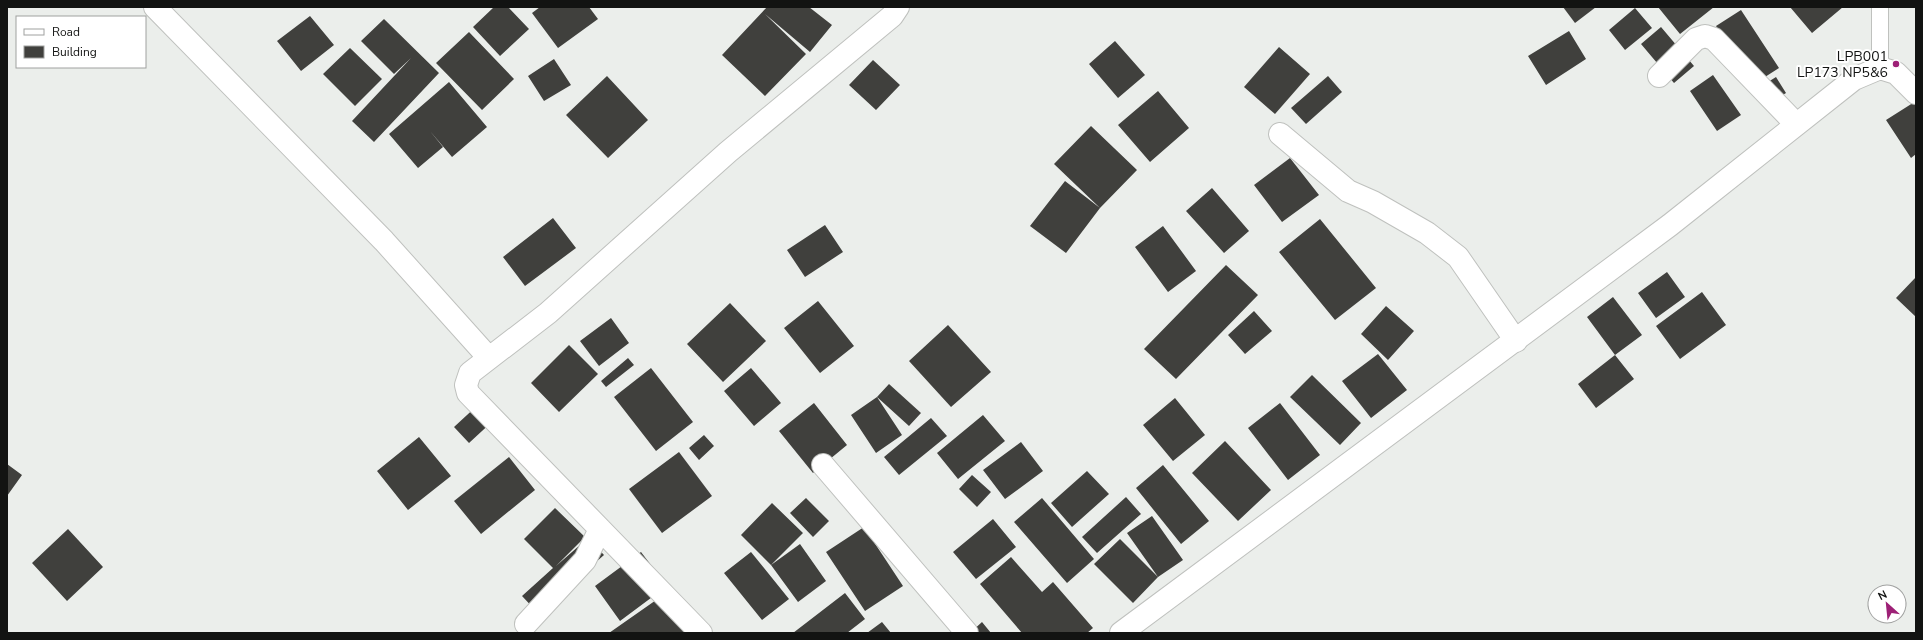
<svg xmlns="http://www.w3.org/2000/svg" width="1923" height="640" font-family="'Nunito Sans',sans-serif">
	<style>
		.building { fill: #40403d }
		.lines { fill: none; stroke-linecap: round; stroke-linejoin: round }
		.service-casing { stroke: #bfc1be; stroke-width: 18 }
		.minor-casing { stroke: #bfc1be; stroke-width: 24 }
		.tertiary-casing { stroke: #bfc1be; stroke-width: 24 }
		.service { stroke: #fff; stroke-width: 16 }
		.minor { stroke: #fff; stroke-width: 22 }
		.tertiary { stroke: #fff; stroke-width: 22 }
		.poi-dot { fill: #9d2076; stroke: #fff; stroke-width: 1.5 }
		.labels { text-anchor: middle; stroke-width: 4; stroke-linejoin: round; paint-order: stroke }
		.poi-label { font-size: 14px; fill: #121312; stroke: #fff; text-anchor: end }
	</style>
	<rect width="100%" height="100%" fill="#ebeeeb"/>
	<path class="building" d="M494,7H508L529,29L500,56L473,27Z
		M540,7H589L598,19L558,48L532,13Z
		M767,7H809L832,25L810,52L765,14L806,54L765,96L722,55Z
		M1563,7H1596L1575,23Z
		M1658,7H1714L1680,34Z
		M1790,7H1843L1812,33Z
		M1635,8L1652,28L1625,50L1609,30Z
		M1741,10L1779,68L1754,84L1716,26Z
		M310,16L334,45L301,71L277,41Z
		M384,19L439,73L374,142L352,121L411,58L394,74L361,41Z
		M1661,27L1694,66L1674,83L1641,44Z
		M1569,31L1586,59L1546,85L1528,56Z
		M469,32L514,79L482,110L436,63Z
		M1115,41L1145,75L1118,98L1089,64Z
		M1279,47L1310,74L1275,114L1244,87Z
		M350,48L382,79L355,106L323,74Z
		M554,59L571,85L544,101L528,76Z
		M873,60L900,85L876,110L849,85Z
		M1713,75L1741,115L1717,131L1690,91Z
		M607,76L648,120L608,158L566,115Z
		M1328,76L1342,92L1306,124L1291,108Z
		M1776,77L1786,93L1770,103L1760,87Z
		M449,82L487,127L452,157L430,131L443,147L418,168L389,134Z
		M1158,91L1189,128L1150,162L1118,125Z
		M1916,101V154L1911,158L1886,120Z
		M1091,126L1137,170L1100,208L1054,164Z
		M1290,158L1319,195L1282,222L1254,185Z
		M1065,181L1100,208L1066,253L1030,226Z
		M1212,188L1249,231L1224,253L1186,211Z
		M553,218L576,248L525,286L503,257Z
		M1320,219L1376,288L1335,320L1279,252Z
		M825,225L843,252L805,277L787,250Z
		M1163,226L1196,271L1168,292L1135,247Z
		M1226,265L1258,295L1176,379L1144,349Z
		M1667,272L1685,297L1656,318L1638,293Z
		M1916,277V317L1896,298Z
		M1702,292L1726,325L1680,359L1656,326Z
		M1613,297L1642,335L1615,355L1634,379L1596,408L1578,384L1615,355L1587,317Z
		M818,301L854,346L820,373L784,328Z
		M730,303L766,341L723,382L687,344Z
		M1386,306L1414,331L1388,360L1361,334Z
		M1254,311L1272,331L1245,354L1228,335Z
		M611,318L629,343L599,366L580,341Z
		M948,325L991,372L951,407L909,361Z
		M569,345L598,374L559,412L531,383Z
		M1378,354L1407,390L1371,418L1342,381Z
		M628,358L634,365L606,387L601,381Z
		M651,368L693,422L656,451L614,397Z
		M751,368L781,403L754,426L724,391Z
		M1312,375L1361,423L1340,445L1290,397Z
		M889,384L921,413L909,426L877,397L902,435L876,453L851,415L877,397Z
		M1175,398L1205,435L1173,461L1143,425Z
		M480,403L495,419L469,443L454,427Z
		M814,403L847,445L813,473L779,431Z
		M1280,403L1320,455L1288,480L1248,428Z
		M983,415L1005,441L958,479L937,453Z
		M931,418L947,436L899,475L884,457Z
		M704,435L714,446L699,460L689,448Z
		M419,437L451,476L408,510L377,471Z
		M1225,441L1271,490L1238,521L1192,473Z
		M1021,442L1043,471L1005,499L983,470Z
		M679,452L712,496L662,533L629,489Z
		M509,457L535,490L481,534L454,501Z
		M7,464L22,475L7,496Z
		M1163,465L1209,521L1181,544L1136,488Z
		M1087,471L1109,494L1072,527L1051,503Z
		M972,475L991,492L977,507L959,489Z
		M1126,497L1141,514L1097,553L1082,537Z
		M806,498L829,521L813,537L790,513Z
		M1042,498L1094,559L1067,583L1014,522Z
		M772,503L803,533L771,565L741,535Z
		M555,508L585,537L556,566L588,538L604,555L538,613L522,596L553,568L524,539Z
		M1152,516L1183,560L1158,577L1127,533Z
		M993,519L1016,547L976,579L953,552Z
		M864,527L903,586L865,611L826,552Z
		M68,529L103,567L67,601L32,563Z
		M1120,539L1158,577L1133,603L1094,564Z
		M800,544L826,581L798,602L771,565Z
		M641,552L667,586L620,621L595,586Z
		M751,552L789,599L762,620L724,573Z
		M1011,557L1042,592L1053,582L1093,628L1087,633H1022L980,584Z
		M669,591L694,626L684,633H609Z
		M845,593L865,619L847,633H793Z
		M882,622L891,633H867Z
		M982,622L991,633H970Z"/>
	<g class="lines">
		<defs>
			<path id="service" d="M1880,7V68"/>
			<path id="minor" d="M155,7L384,241L489,358
				M1659,76L1696,39L1705,36L1714,39L1796,124
				M1280,134L1348,191L1373,202L1427,233L1458,257L1516,341
				M823,465L967,633
				M526,624L585,560L600,529
				M701,633L468,393L466,385L470,373L548,313L728,152L892,16L898,7"/>
			<path id="tertiary" d="M1121,633L1670,225L1854,79L1880,68L1896,73L1916,93"/>
		</defs>
		<use href="#service" class="service-casing"/>
		<use href="#minor" class="minor-casing"/>
		<use href="#tertiary" class="tertiary-casing"/>
		<use href="#service" class="service"/>
		<use href="#minor" class="minor"/>
		<use href="#tertiary" class="tertiary"/>
	</g>
	<circle class="poi-dot" cx="1896" cy="64" r="4"/>
	<g class="labels">
		<g class="poi-label">
			<text x="1888" y="61">LPB001<tspan x="1888" dy="16">LP173 NP5&amp;6</tspan></text>
		</g>
	</g>
	<rect width="1923" height="640" fill="none" stroke="#121312" stroke-width="16"/>
	<rect x="16" y="16" width="130" height="52" fill="#ffffff" stroke="#a0a1a0"/>
	<rect x="24" y="29" width="20" height="6" fill="#ffffff" stroke="#a0a1a0"/>
	<text x="52" y="36" font-size="12" fill="#121312">Road</text>
	<rect x="24" y="46" width="20" height="12" fill="#40403d" stroke="#a0a1a0"/>
	<text x="52" y="56" font-size="12" fill="#121312">Building</text>
	<g transform="translate(1887 604) rotate(333)"><circle r="19" fill="#ffffff" stroke="#a0a1a0"/>
	<path d="M0-3L7 15L0 10L-7 15Z" fill="#9d2076"/>
	<text y="-6" font-size="11" font-weight="bold" text-anchor="middle" fill="#121312">N</text>
	</g>
</svg>
